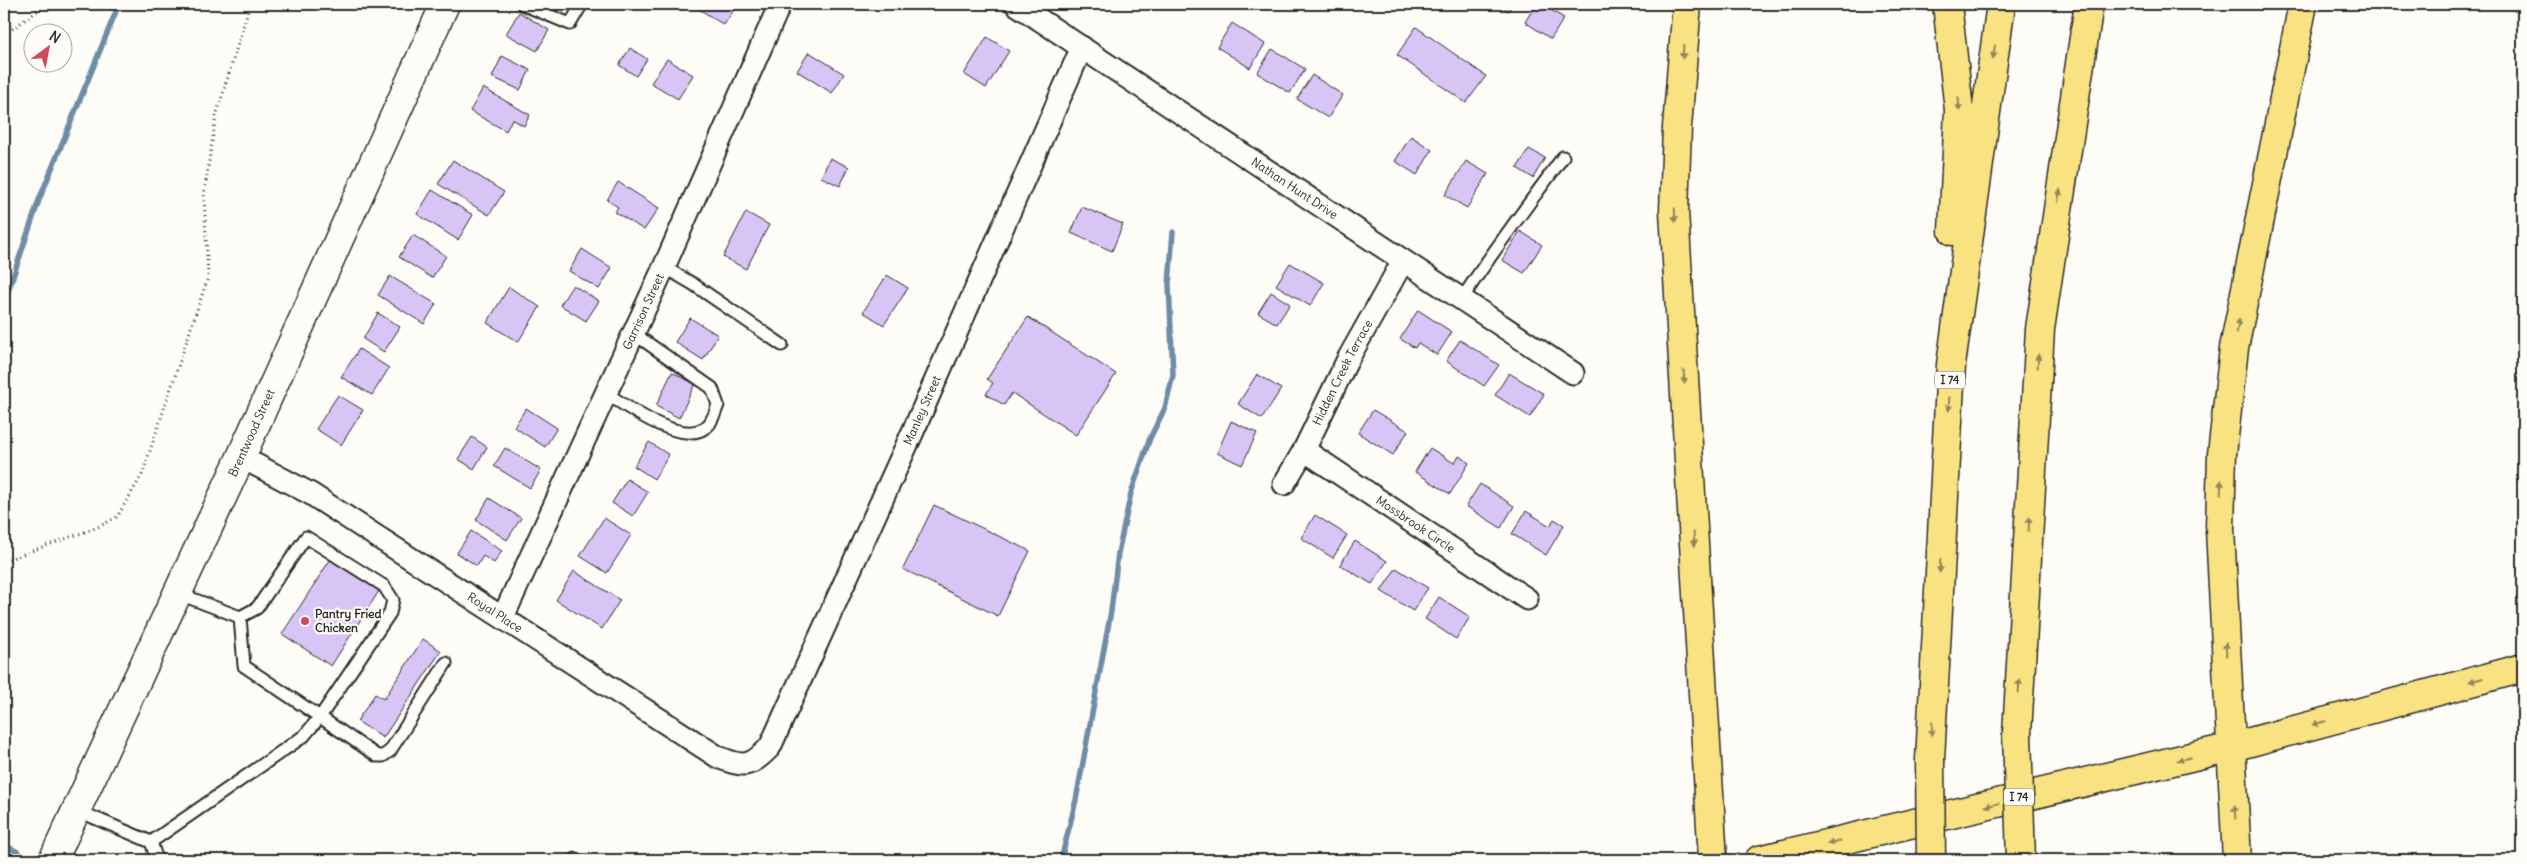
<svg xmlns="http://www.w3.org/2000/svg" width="2527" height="864" font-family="Delius,sans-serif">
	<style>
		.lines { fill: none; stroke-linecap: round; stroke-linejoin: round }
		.stream { stroke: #6e8ca6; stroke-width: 5.5 }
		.building { fill: #d8c4f5; stroke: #2b2b2b }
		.lane-casing { stroke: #2b2b2b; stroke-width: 15 }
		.street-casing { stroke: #2b2b2b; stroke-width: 25 }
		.secondary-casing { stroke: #2b2b2b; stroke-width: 31 }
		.highway-casing { stroke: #2b2b2b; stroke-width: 31 }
		.path { stroke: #2b2b2b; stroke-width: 3; stroke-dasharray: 1 4; stroke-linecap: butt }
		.lane { stroke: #fdfcf7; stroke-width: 11 }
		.street { stroke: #fdfcf7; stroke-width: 21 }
		.secondary { stroke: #fdfcf7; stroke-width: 28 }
		.highway { stroke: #f8e281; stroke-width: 28 }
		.highway-bridge-casing { stroke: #2b2b2b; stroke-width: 31; stroke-linecap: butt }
		.highway-bridge { stroke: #f8e281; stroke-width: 28 }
		.oneway { fill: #928656 }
		.poi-dot { fill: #d1495b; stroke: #fdfcf7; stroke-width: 2 }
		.labels { text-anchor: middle; stroke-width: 4.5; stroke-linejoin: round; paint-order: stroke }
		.shield { fill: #fdfcf7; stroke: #6a6a68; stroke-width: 1 }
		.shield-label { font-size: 11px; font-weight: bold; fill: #2b2b2b }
		.street-label { font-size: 12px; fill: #2b2b2b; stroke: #fdfcf7 }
		.poi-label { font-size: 12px; font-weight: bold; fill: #2b2b2b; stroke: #fdfcf7; text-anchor: start }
	</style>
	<rect width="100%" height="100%" fill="#fdfcf7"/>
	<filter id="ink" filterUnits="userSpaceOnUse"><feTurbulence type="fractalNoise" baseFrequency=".02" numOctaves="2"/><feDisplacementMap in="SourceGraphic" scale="10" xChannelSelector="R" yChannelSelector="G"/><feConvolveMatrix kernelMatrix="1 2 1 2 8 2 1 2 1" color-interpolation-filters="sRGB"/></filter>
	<g filter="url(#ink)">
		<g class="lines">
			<path class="stream" d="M4,303L39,200L119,4
				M4,845L18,852
				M1061,860L1076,800L1111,611L1118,553L1131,493L1150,438L1165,408L1173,375L1169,284L1173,232"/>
		</g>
		<path class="building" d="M548,4H562L558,10Z
			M691,4H735L737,5L724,25Z
			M1497,4H1513L1508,11Z
			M1536,4H1541L1564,18L1551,39L1525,22Z
			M519,12L549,30L537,51L506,34Z
			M1232,23L1265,44L1250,68L1217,47Z
			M1416,27L1486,76L1466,103L1397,55Z
			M987,37L1009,51L986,88L964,74Z
			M630,48L647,59L636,76L619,65Z
			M1272,49L1305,69L1290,93L1257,73Z
			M809,52L844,74L832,93L797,71Z
			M502,56L530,70L520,90L492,77Z
			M667,59L693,75L678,99L651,83Z
			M1312,75L1343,95L1328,118L1297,99Z
			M483,88L530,115L524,126L512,119L506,131L470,111Z
			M1411,136L1432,150L1417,175L1395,161Z
			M1529,149L1545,158L1533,178L1517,168Z
			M830,158L849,167L840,186L821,177Z
			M453,160L504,192L489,215L438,184Z
			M1466,161L1488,174L1467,208L1445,195Z
			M618,182L659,208L644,230L615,212L618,207L607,200Z
			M432,190L473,215L458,240L417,214Z
			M1082,207L1123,224L1112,251L1071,233Z
			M746,212L769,225L746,269L723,257Z
			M1520,231L1542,245L1524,273L1502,260Z
			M413,235L446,256L432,278L399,257Z
			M582,249L612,268L599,289L569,271Z
			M1290,263L1324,283L1310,306L1276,285Z
			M887,275L908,288L884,325L863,312Z
			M390,276L436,304L424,324L378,295Z
			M573,285L599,301L586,321L560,305Z
			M509,287L540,307L518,342L487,323Z
			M1271,292L1290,304L1277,324L1258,313Z
			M1418,310L1452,332L1437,355L1418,343L1415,348L1400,339Z
			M378,313L400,327L384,352L363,339Z
			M1028,317L1116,374L1076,435L1012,393L1004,405L986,394L993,383L987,379Z
			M690,318L718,335L703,360L675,342Z
			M1460,340L1499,365L1484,386L1446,361Z
			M359,349L389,368L372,395L341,377Z
			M672,372L695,384L679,418L656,406Z
			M1509,373L1544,394L1530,417L1495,395Z
			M1257,374L1281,389L1262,419L1238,404Z
			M338,395L363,410L341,445L316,429Z
			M526,408L557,428L545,447L514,427Z
			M1373,410L1408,431L1393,455L1358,433Z
			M1231,421L1257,433L1242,465L1217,453Z
			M472,437L487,447L474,469L458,459Z
			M649,442L669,455L654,479L634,466Z
			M505,448L541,470L530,488L494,466Z
			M1430,448L1454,463L1459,456L1469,463L1450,494L1415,472Z
			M627,479L648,492L633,516L612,503Z
			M1480,484L1514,506L1501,528L1466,506Z
			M489,498L521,518L507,540L476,520Z
			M934,505L1030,551L998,616L903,569Z
			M1526,511L1550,526L1554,519L1564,525L1546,555L1512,534Z
			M1315,515L1347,535L1333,558L1301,538Z
			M604,518L631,535L607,573L580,556Z
			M471,531L502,551L494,563L483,556L477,566L457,553Z
			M1355,541L1387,561L1372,584L1340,565Z
			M330,560L379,591L331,666L282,634Z
			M1396,568L1428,588L1413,611L1381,591Z
			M574,571L620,600L602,629L556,600Z
			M1439,597L1470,617L1456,639L1425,619Z
			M423,639L441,651L383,738L357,721L375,694L384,699Z"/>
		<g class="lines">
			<defs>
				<path id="lane" d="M522,4L570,24L582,4
					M664,267L693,284L782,345
					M1462,299C1493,250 1529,204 1563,157
					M606,393C627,407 688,451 710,423C713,418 716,411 718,405L712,388L633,333
					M177,593L240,617L257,608L306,537L384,586L393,600L390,613L320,717L244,666L240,617
					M76,810L151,842L304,736L320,717L377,756H383L390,751L446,663
					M151,842L157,860
					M575,860L576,859"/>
				<g id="street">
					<path id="s1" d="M1016,4L1573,373"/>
					<path id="s2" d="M1304,450L1527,599"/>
					<path id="s3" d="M241,457L311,494L718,757C745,768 750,767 770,747L915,427L1082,47"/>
					<path id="s4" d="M1284,484L1304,450L1348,359L1403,261"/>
					<path id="s5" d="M503,617L664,267L780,4"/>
				</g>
				<g id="secondary">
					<path id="s6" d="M53,860L241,457L445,4"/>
				</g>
				<path id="highway" d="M1687,4L1677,127L1674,211L1713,860
					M1947,4L1959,110L1953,231
					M2017,734L2040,329L2089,4
					M1930,760L1951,365L2001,4
					M1759,860L2232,747L2523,668
					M2237,860L2220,529L2222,454L2234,348L2303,4"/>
			</defs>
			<use href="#lane" class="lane-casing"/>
			<use href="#street" class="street-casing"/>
			<use href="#secondary" class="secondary-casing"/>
			<use href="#highway" class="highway-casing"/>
			<path class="path" d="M4,35L47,4
				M4,561L98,527L117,517L142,475L208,277L204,195L216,116L250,4"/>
			<use href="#lane" class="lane"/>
			<use href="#street" class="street"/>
			<use href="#secondary" class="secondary"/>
			<use href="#highway" class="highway"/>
			<defs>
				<path id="highway-bridge" d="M2017,734L2021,860
					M1930,760L1931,860"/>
			</defs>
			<use href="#highway-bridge" class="highway-bridge-casing"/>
			<use href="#highway-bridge" class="highway-bridge"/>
		</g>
		<defs><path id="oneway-solid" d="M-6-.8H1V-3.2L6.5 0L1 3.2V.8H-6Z" transform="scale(1.25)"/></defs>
		<g class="oneway">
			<use href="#oneway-solid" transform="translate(1683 52) rotate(95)"/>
			<use href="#oneway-solid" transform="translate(1994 52) rotate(98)"/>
			<use href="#oneway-solid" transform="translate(1959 104) rotate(85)"/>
			<use href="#oneway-solid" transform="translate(2059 196) rotate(-82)"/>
			<use href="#oneway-solid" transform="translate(1675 215) rotate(88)"/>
			<use href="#oneway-solid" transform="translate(2238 326) rotate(-79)"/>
			<use href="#oneway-solid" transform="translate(2038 361) rotate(-87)"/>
			<use href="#oneway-solid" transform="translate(1684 377) rotate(87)"/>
			<use href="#oneway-solid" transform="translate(1949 404) rotate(93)"/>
			<use href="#oneway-solid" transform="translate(2221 487) rotate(-88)"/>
			<use href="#oneway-solid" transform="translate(2029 524) rotate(-87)"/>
			<use href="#oneway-solid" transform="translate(1694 539) rotate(87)"/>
			<use href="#oneway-solid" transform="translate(1940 566) rotate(93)"/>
			<use href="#oneway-solid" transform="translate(2226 649) rotate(-93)"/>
			<use href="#oneway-solid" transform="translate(2476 680) rotate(165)"/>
			<use href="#oneway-solid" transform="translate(2019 686) rotate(-87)"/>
			<use href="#oneway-solid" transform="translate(2319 723) rotate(165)"/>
			<use href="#oneway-solid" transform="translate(1932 729) rotate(93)"/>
			<use href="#oneway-solid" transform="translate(2184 759) rotate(167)"/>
			<use href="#oneway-solid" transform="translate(1992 805) rotate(167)"/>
			<use href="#oneway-solid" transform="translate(2235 812) rotate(-93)"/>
			<use href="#oneway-solid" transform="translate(1834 842) rotate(167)"/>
		</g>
	</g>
	<circle class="poi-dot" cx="305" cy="621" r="5"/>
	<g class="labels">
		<g class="shield">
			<rect x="1935" y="371.5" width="30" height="17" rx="4"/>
			<rect x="2004" y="788.5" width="30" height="17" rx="4"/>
		</g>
		<g class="shield-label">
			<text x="1950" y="384">I 74</text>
			<text x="2019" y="801">I 74</text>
		</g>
		<g class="street-label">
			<text dy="4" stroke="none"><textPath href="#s1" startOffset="334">Nathan Hunt Drive</textPath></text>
			<text dy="4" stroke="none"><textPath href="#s5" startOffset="336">Garrison Street</textPath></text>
			<text dy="4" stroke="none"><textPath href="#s4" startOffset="126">Hidden Creek Terrace</textPath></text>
			<text dy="4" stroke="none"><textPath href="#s3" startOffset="992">Manley Street</textPath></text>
			<text dy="4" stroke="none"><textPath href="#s6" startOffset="471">Brentwood Street</textPath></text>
			<text dy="4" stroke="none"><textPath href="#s2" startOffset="134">Mossbrook Circle</textPath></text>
			<text dy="4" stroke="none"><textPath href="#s3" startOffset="298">Royal Place</textPath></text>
		</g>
		<g class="poi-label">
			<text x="315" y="618">Pantry Fried<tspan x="315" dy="14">Chicken</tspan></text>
		</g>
	</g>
	<rect width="2527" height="864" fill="none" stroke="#fdfcf7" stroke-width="20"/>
	<rect x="10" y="10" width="2507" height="844" fill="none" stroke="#2b2b2b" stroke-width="2" filter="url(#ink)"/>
	<g transform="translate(48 48) rotate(32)"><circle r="24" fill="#fdfcf7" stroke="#a9a8a5"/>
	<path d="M0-4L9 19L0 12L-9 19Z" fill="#d1495b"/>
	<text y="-8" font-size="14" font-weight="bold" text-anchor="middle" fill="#2b2b2b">N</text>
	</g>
</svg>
